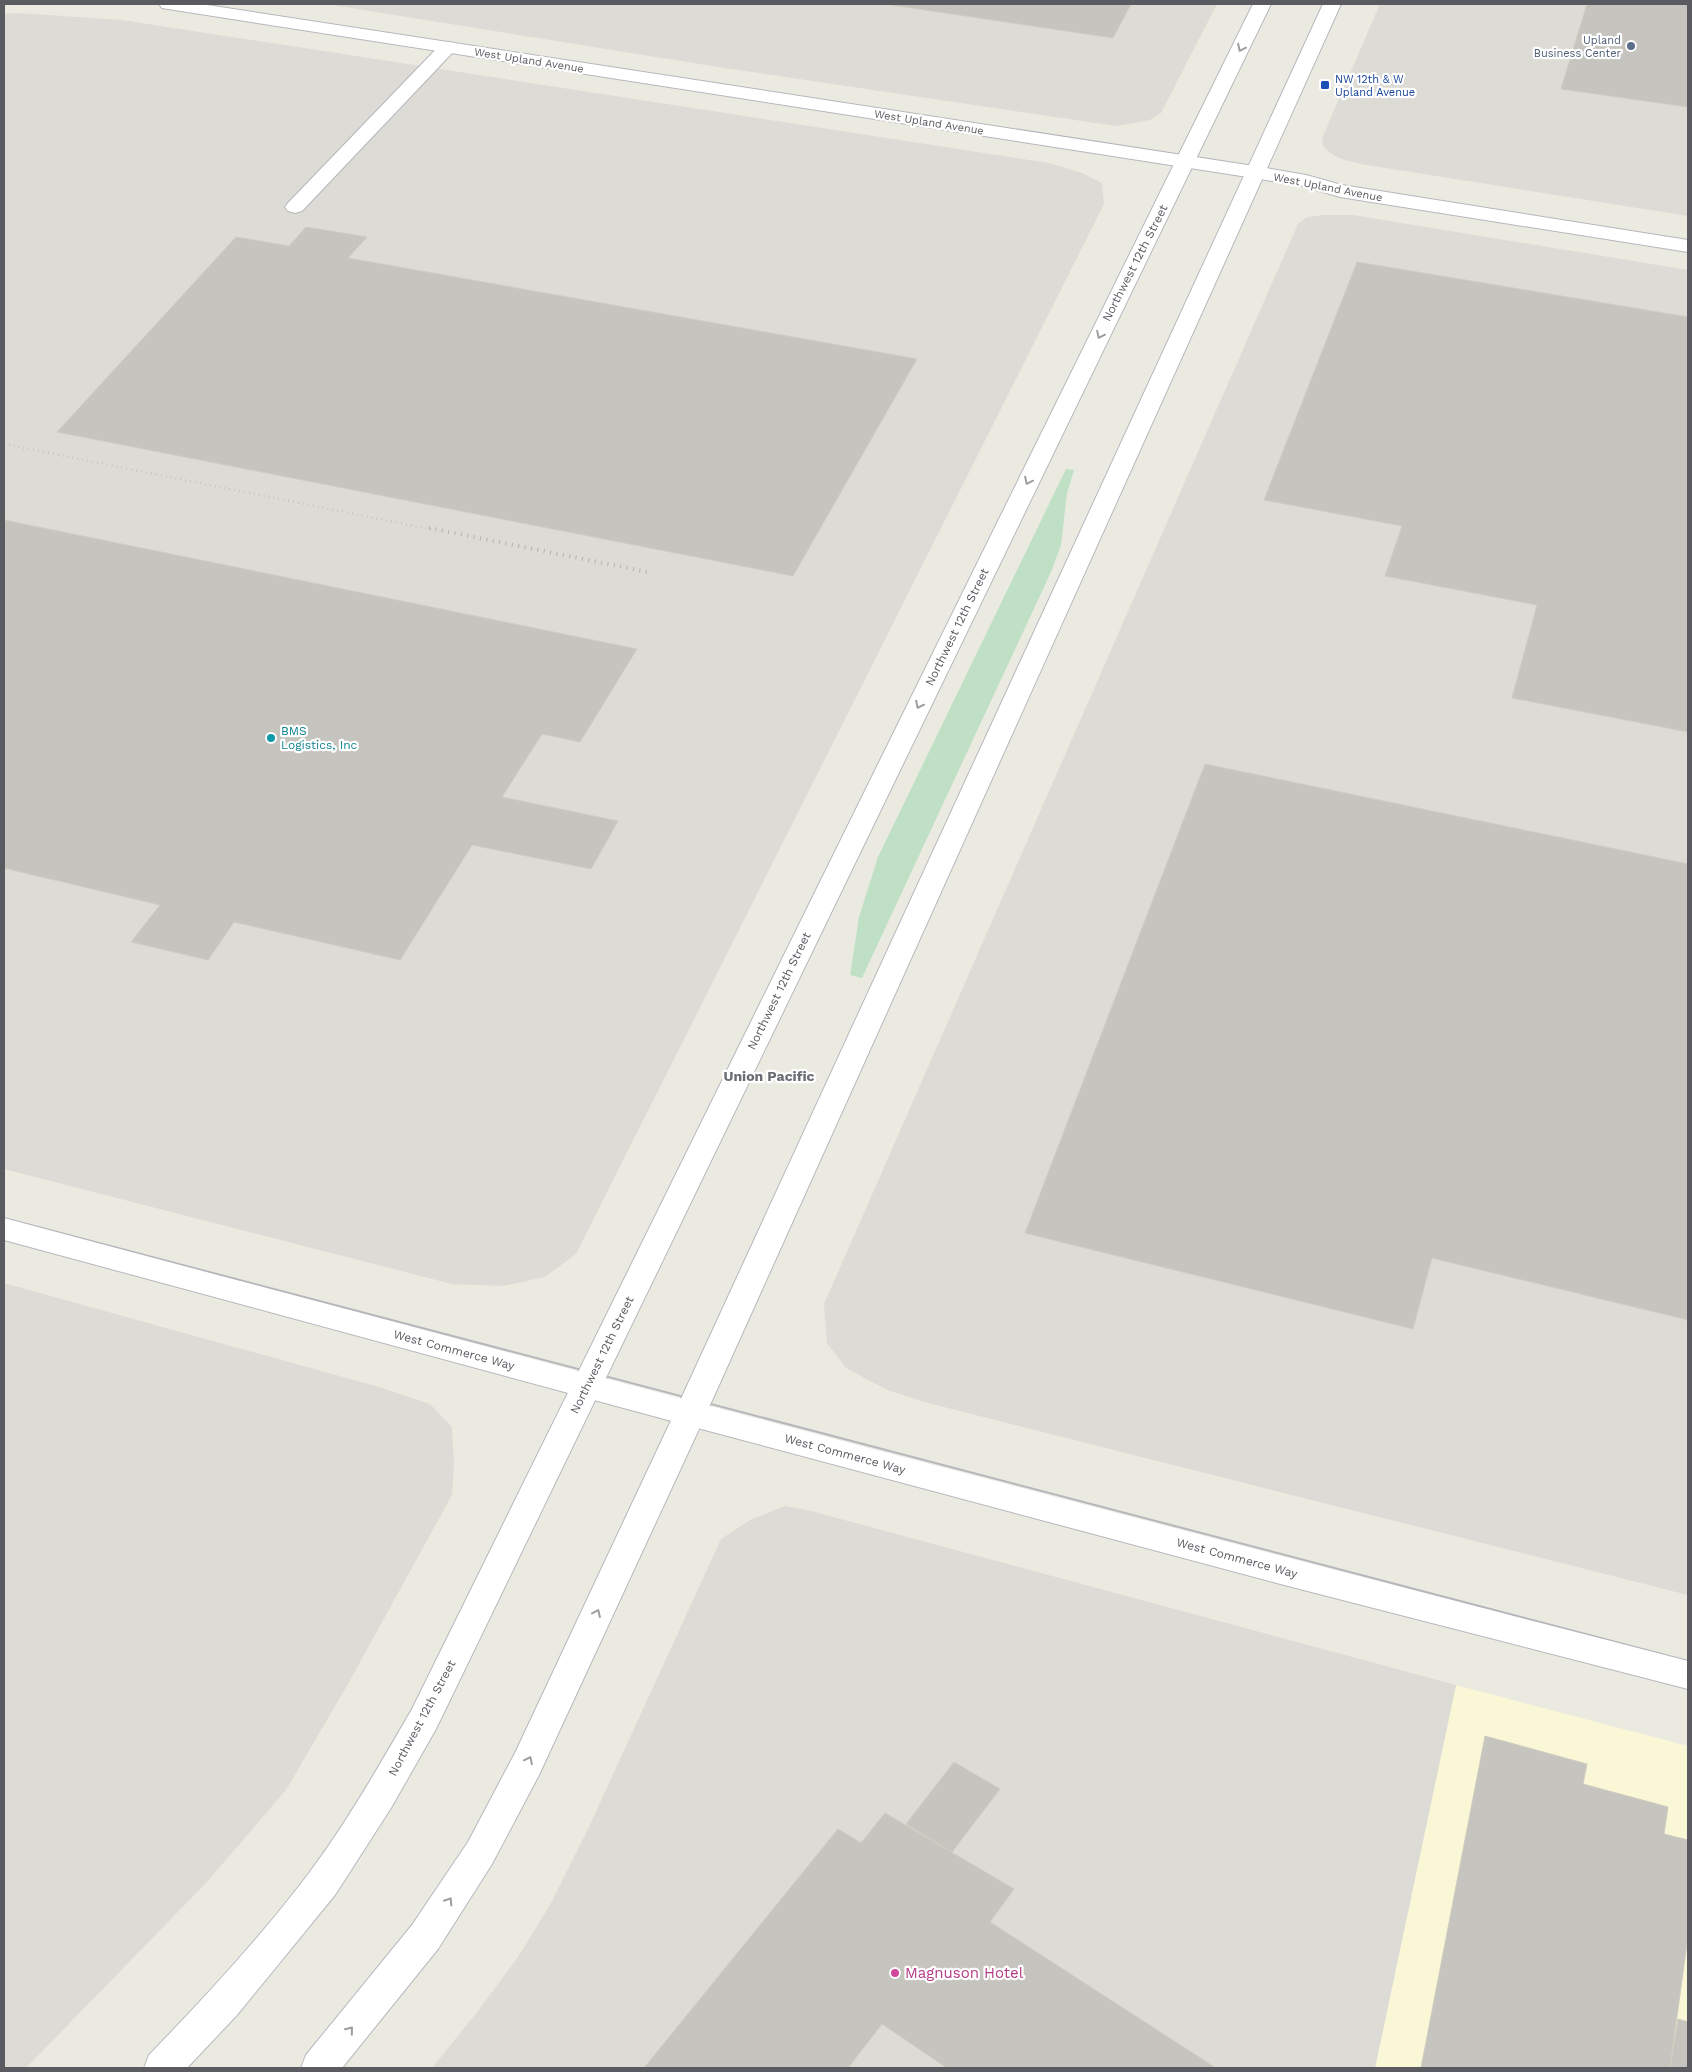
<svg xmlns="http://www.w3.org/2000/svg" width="1692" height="2072" font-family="'Work Sans',sans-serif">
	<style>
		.commercial { fill: #faf7d7 }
		.industrial { fill: #dcdbd5 }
		.green { fill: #bfe0c4 }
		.building { fill: #c6c4be; stroke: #cfccc0 }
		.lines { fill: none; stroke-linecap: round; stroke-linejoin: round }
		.lane-casing { stroke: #b6b7bc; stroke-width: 2 }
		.street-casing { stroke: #b6b7bc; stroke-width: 2 }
		.secondary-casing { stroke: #b6b8be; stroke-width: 2 }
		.lane { fill: #fff; fill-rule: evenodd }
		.street { fill: #fff; fill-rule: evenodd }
		.secondary { fill: #fff; fill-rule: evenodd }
		.rail-far1 { stroke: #b1b2b2; stroke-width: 2.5; stroke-dasharray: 0.5 4.5; stroke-linecap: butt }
		.rail { stroke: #b1b2b2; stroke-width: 4; stroke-dasharray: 1 5.5; stroke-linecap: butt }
		.oneway { stroke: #9b9da0 }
		.service-dot { fill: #5c6f8a; stroke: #fff; stroke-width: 2 }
		.transit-dot { fill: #1a4fb4; stroke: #fff; stroke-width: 2 }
		.culture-dot { fill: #0f9aa8; stroke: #fff; stroke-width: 2 }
		.hotel-dot { fill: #d1479c; stroke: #fff; stroke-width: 2 }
		.labels { text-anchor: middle; stroke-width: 4.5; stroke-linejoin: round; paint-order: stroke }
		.far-service-label { font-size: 11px; fill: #4e5e75; stroke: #fff; text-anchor: end }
		.far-street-label { font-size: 11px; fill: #595b60; stroke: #fff }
		.far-transit-label { font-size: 11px; fill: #164399; stroke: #fff; text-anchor: start }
		.street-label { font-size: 12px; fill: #595b60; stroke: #fff }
		.culture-label { font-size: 12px; fill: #0d838f; stroke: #fff; text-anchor: start }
		.neighbourhood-label { font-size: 14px; font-weight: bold; fill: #6a6d72; stroke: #fff }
		.near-hotel-label { font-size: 15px; fill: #b23c85; stroke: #fff; text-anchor: start }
	</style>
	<rect width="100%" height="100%" fill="#ebeae1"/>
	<path class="commercial" d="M1456,1685L1688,1746V2068H1375Z"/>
	<path class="industrial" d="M326,4H1217L1161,113L1150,120L1116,126L718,67Z
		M1380,4H1688V216L1361,164L1341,159L1329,152L1323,146L1322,138Z
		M19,13L122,20L1049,163L1082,173L1102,183L1104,204L576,1254L545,1277L503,1286L452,1284L4,1169V14Z
		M1323,215H1353L1688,270V1595L928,1403L887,1390L846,1368L827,1343L824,1304L1298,224L1307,217Z
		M4,1283L379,1387L430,1404L452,1427L454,1464L452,1495L348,1684L286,1790L206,1883L26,2068H4Z
		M785,1506L811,1511L1456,1685L1375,2068H432L478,2011L518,1957L551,1903L588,1829L721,1539L750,1520Z"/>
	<path class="green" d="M1066,469L1074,470L1067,493L1061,545L1051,572L862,978L850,975L859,917L878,857Z"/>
	<path class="building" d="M885,4H1131L1113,38Z
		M1587,4H1688V107L1561,89Z
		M306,227L367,237L348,258L917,359L793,576L57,432L236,237L289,246Z
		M1357,262L1688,317V732L1512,698L1537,605L1385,576L1402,526L1264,500Z
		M4,520L637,649L580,742L542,734L502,797L618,821L591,869L472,845L400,960L234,922L208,960L131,942L160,905L4,868Z
		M1205,764L1688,864V1320L1432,1258L1413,1329L1025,1233Z
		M1485,1736L1587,1764L1583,1784L1668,1807L1664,1834L1688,1840V1936L1670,2068H1421Z
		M954,1762L1000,1789L952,1852L906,1824Z
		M885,1813L1014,1889L990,1922L1216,2068H947L882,2024L848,2068H644L838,1829L861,1843Z
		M1678,2019L1688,2022V2068H1670Z"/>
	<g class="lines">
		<defs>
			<path id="lane" d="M448,42L454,43L457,47L454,51L302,211L295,213L288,211L285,207L288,203L442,43Z"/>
			<path id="street" d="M159,4H201L1254,166L1306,175L1342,185L1688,240V252L1340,197L1303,186L1254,178L168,9L162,8Z
				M4,1218C565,1368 1126,1517 1688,1661V1689L1288,1586L690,1426L4,1240Z"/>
			<path id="secondary" d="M1253,4H1271L436,1729L391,1808L335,1895L237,2015L187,2068H144L149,2055C204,1998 261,1937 309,1873C348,1821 380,1764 412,1709Z
				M1323,4H1341L706,1414L539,1775L492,1864L438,1949L342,2068H301L306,2055L412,1925L468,1842L515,1753L674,1414Z"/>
		</defs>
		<use href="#lane" class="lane-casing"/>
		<use href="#street" class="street-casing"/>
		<use href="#secondary" class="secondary-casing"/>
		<use href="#lane" class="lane"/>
		<use href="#street" class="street"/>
		<use href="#secondary" class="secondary"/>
		<path class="rail-far1" d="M4,444L435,530"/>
		<path class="rail" d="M429,528L648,572"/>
	</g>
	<defs><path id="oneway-chevron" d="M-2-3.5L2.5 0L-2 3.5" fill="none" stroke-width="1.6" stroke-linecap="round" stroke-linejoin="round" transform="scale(1.25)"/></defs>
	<g class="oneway">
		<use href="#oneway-chevron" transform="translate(1241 48) rotate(116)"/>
		<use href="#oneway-chevron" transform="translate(1100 335) rotate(116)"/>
		<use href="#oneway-chevron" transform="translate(1028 481) rotate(116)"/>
		<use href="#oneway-chevron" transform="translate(919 705) rotate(116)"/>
		<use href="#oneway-chevron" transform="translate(597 1613) rotate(-65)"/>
		<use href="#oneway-chevron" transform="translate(529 1760) rotate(-64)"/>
		<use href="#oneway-chevron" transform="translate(449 1901) rotate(-57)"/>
		<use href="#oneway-chevron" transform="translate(350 2030) rotate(-51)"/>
	</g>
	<circle class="service-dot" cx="1631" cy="46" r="5"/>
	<rect class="transit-dot" x="1320" y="80" width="10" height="10" rx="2.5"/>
	<circle class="culture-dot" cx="271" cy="738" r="5"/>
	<circle class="hotel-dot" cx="895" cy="1973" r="5"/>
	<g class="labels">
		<g class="far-service-label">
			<text x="1621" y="44">Upland<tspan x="1621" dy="13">Business Center</tspan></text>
		</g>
		<g class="far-street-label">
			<text transform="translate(529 60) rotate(9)" y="4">West Upland Avenue</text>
			<text transform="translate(929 122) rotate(9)" y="4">West Upland Avenue</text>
			<text transform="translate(1328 187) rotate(11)" y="4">West Upland Avenue</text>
		</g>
		<g class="far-transit-label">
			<text x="1335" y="83">NW 12th &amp; W<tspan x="1335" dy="13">Upland Avenue</tspan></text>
		</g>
		<g class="street-label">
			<text transform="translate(1135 263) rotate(-63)" y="4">Northwest 12th Street</text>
			<text transform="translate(957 627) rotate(-64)" y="4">Northwest 12th Street</text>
			<text transform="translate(779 991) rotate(-64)" y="4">Northwest 12th Street</text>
			<text transform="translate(454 1350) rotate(15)" y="4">West Commerce Way</text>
			<text transform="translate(602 1355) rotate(-64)" y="4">Northwest 12th Street</text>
			<text transform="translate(845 1454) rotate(15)" y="4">West Commerce Way</text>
			<text transform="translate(1237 1558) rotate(15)" y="4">West Commerce Way</text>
			<text transform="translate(422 1718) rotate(-62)" y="4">Northwest 12th Street</text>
		</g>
		<g class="culture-label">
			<text x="281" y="735">BMS<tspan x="281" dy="14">Logistics, Inc</tspan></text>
		</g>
		<g class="neighbourhood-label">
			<text x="769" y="1081">Union Pacific</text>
		</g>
		<g class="near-hotel-label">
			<text x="905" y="1978">Magnuson Hotel</text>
		</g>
	</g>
	<rect width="1692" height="2072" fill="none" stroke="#595b60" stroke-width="10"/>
</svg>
